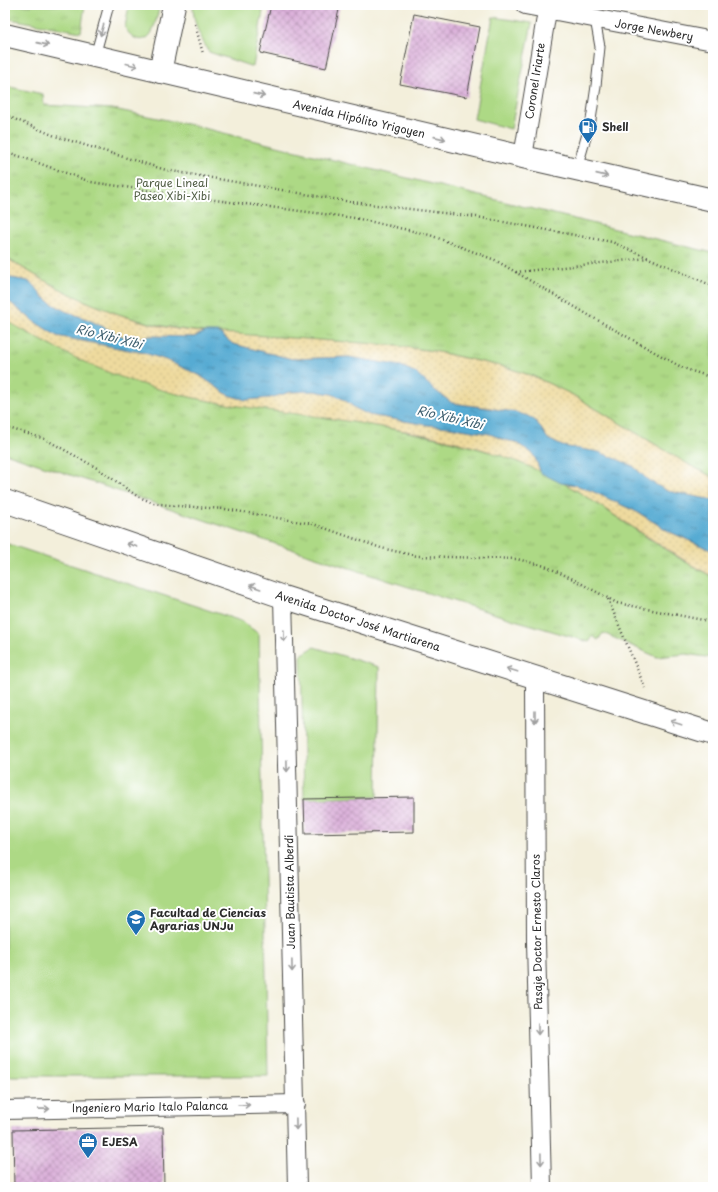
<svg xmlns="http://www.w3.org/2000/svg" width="718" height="1192" font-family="'Playpen Sans',sans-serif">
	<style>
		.green { fill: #add985; stroke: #6c8258 }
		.sand { fill: url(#sand-dots); stroke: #8c8264 }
		.park { fill: url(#park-tufts); stroke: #6c8258 }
		.water { fill: url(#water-ripples); stroke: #416b7f }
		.building { fill: url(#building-cross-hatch) }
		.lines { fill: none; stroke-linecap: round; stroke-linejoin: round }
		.service-casing { stroke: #494845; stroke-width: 11 }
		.minor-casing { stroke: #494845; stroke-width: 20 }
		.secondary-casing { stroke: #494845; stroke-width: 24 }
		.primary-casing { stroke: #494845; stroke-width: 24 }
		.path { stroke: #494845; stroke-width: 2.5; stroke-dasharray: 1 3; stroke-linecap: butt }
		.service { stroke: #fff; stroke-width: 9 }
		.minor { stroke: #fff; stroke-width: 18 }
		.secondary { stroke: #fff; stroke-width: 22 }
		.primary { stroke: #fff; stroke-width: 22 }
		.oneway { stroke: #a0a0a0 }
		.labels { text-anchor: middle; stroke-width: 4; stroke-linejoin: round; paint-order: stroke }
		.street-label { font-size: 11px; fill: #2b2b2b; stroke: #fff }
		.poi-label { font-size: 11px; font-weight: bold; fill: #2b2b2b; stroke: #fff; text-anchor: start }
		.park-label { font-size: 11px; fill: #525f46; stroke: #fff }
		.water-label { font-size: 12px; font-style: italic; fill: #3d5e6e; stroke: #fff }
	</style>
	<defs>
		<pattern id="sand-dots" width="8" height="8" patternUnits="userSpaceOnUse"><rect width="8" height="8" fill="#eeda9e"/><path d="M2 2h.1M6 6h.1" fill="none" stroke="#cb8" stroke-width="1.8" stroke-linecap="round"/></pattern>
		<pattern id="park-tufts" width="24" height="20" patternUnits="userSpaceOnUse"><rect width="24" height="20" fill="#add985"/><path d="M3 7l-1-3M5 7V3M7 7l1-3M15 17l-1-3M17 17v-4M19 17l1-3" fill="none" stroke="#95ba73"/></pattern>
		<pattern id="water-ripples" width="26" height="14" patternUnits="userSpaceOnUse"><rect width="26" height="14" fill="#57abd3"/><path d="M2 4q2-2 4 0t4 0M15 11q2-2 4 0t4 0" fill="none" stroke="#488bab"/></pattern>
		<pattern id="building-cross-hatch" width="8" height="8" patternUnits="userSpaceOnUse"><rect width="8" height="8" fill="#dbb0da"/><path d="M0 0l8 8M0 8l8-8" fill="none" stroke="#b28fb1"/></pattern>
	</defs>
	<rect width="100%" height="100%" fill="#fff"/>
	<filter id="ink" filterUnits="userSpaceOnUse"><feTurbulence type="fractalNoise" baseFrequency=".025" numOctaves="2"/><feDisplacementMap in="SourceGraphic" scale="8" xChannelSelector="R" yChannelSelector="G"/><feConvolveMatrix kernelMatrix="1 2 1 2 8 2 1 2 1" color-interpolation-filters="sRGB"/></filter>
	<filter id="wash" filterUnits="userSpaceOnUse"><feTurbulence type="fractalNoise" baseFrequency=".012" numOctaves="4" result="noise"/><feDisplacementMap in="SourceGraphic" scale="16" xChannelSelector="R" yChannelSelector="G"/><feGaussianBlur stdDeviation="0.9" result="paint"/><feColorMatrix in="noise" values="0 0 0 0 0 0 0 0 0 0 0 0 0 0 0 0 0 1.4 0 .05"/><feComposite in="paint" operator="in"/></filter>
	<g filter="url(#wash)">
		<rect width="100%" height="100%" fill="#f3efdb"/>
		<path class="green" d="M129,5H160C158,13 156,22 153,30C146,46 131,40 125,27Z
			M193,5H264L253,67L209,52C200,37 193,23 193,5Z
			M493,17L532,23L511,129L474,119Z
			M5,543L241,621L259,634L268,1076H5Z
			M314,647L379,667L377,797L304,799L301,655Z"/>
		<path class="sand" d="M5,257C67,295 132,328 205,332L194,337L151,336L140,338L124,337L89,320L65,311L51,303L28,281L5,277Z
			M5,301L11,303L35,322L57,336L145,353L166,360L199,375L228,395L246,400L270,398L290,392L314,391L332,394L345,400L355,408L370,415L428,425L450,427L490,434L505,440L515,442L532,453L536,460L541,473C450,427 340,424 241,407C194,399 145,389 101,371C68,356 36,338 5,320Z
			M218,332L390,345L434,351L505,367L533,376L573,395L688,464L713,477V500L667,491L648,480L633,466L562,446L548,439L536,421L492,408L452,403L436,391L416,373L401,366L349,357L292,359L233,344Z
			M561,483L576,485L592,491L639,513L670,532L713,551V577L687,562L575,490Z"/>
		<path class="park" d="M5,5H85L81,32L5,18Z
			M5,86L43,94L44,105L113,109L187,124L713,253V477L688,464L573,395L533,376L505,367L434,351L390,345L195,331C120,322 68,296 5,257Z
			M5,320C52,347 98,372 151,387C204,403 258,409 313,416C374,425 434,435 493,453C521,462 552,476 577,491C622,519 665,553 713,577V658L686,654L657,657L603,633L598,640L593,636L589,642C392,585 199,518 5,453Z"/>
		<path class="water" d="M5,277L28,281L35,286L42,296L51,303L65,311L89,320L124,337L140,338L151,336L194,337L205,332H218L233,344L292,359L349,357L401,366L416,373L436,391L452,403L515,412L528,416L536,421L548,439L562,446L599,452L619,460L633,466L648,480L667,491L713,500V551L670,532L639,513L592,491L576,485L561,483L541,473L536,460L532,453L515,442L505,440L490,434L450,427L428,425L369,415L355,408L345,400L332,394L314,391L290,392L270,398L246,400L228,395L199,375L166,360L145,353L57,336L35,322L11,303L5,301Z"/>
		<g id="blocks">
			<path class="building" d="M271,5H340L326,68L260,53Z
				M414,14L480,27L467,97L400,84Z
				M414,797V832L305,834L304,799Z
				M163,1127L164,1187H14L13,1130Z"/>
		</g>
	</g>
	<g filter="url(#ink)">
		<use href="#blocks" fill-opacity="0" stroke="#494845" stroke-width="1"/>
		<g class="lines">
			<defs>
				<path id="service" d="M95,56L109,5
					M577,169L591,120L596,86L600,47L595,19"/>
				<path id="minor" d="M525,5L713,41
					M523,157L548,5
					M283,597L297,1187
					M535,678L536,942L542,1187
					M5,1110L296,1104"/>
				<path id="secondary" d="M5,35L523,157L713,200
					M160,72L174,5"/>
				<path id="primary" d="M5,501L283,597L713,734"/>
			</defs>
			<use href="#service" class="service-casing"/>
			<use href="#minor" class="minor-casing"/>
			<use href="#secondary" class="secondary-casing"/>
			<use href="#primary" class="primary-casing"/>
			<path class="path" d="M195,24L203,54
				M5,115L55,136L166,170L351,202L477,217L612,242L713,286
				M5,151L91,182L199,198L355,218L430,235L495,260L592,317L683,368L713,378
				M516,272L648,258
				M5,427L45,439L97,468L137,496L153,503L177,506L225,509L313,524L381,548L417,556L517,559L545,566L571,578L617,603L713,622
				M608,599L645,688"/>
			<use href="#service" class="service"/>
			<use href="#minor" class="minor"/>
			<use href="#secondary" class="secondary"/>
			<use href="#primary" class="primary"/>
		</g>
		<defs><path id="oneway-shaft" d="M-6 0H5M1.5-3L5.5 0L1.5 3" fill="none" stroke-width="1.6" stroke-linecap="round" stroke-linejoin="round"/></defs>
		<g class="oneway">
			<use href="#oneway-shaft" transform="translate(102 30) rotate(106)"/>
			<use href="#oneway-shaft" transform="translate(43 44) rotate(13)"/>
			<use href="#oneway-shaft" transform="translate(132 65) rotate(14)"/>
			<use href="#oneway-shaft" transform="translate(259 95) rotate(13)"/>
			<use href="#oneway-shaft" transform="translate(440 138) rotate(13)"/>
			<use href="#oneway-shaft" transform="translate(602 175) rotate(13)"/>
			<use href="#oneway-shaft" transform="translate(132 545) rotate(-161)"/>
			<use href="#oneway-shaft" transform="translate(255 587) rotate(-161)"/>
			<use href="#oneway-shaft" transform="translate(284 636) rotate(89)"/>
			<use href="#oneway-shaft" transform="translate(512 670) rotate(-162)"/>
			<use href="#oneway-shaft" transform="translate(535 717) rotate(90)"/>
			<use href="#oneway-shaft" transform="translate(676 723) rotate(-162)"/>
			<use href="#oneway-shaft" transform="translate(287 766) rotate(89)"/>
			<use href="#oneway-shaft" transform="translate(292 966) rotate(89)"/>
			<use href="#oneway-shaft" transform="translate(538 1029) rotate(89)"/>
			<use href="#oneway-shaft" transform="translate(244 1105) rotate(-1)"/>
			<use href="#oneway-shaft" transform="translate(44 1109) rotate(-1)"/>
			<use href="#oneway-shaft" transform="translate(296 1124) rotate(89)"/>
			<use href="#oneway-shaft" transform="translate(541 1159) rotate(89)"/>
		</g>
	</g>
	<defs>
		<symbol id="fuel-pin" viewBox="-11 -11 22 30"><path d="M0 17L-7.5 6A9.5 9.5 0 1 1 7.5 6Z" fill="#1f6fb2" stroke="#fff"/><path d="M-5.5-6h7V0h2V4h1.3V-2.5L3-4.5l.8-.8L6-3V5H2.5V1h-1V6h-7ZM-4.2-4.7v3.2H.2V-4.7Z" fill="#fff"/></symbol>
		<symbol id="university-pin" viewBox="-11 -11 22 30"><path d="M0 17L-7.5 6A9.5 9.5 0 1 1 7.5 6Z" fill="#1f6fb2" stroke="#fff"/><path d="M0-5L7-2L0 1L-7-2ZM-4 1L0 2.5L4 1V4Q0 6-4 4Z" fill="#fff"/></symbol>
		<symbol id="office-pin" viewBox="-11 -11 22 30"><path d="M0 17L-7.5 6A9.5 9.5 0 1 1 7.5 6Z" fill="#1f6fb2" stroke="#fff"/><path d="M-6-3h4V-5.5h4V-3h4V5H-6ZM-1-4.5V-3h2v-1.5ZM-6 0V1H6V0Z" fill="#fff"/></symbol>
	</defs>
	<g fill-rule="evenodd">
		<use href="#fuel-pin" x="577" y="116" width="22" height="30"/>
		<use href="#university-pin" x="125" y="908" width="22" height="30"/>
		<use href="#office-pin" x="77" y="1131" width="22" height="30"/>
	</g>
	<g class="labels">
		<g class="street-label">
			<text transform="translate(654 30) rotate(10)" y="4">Jorge Newbery</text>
			<text transform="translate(535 81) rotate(-81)" y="4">Coronel Iriarte</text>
			<text transform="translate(359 119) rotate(13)" y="4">Avenida Hipólito Yrigoyen</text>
			<text transform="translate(358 621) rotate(18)" y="4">Avenida Doctor José Martiarena</text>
			<text transform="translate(290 892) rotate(-91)" y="4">Juan Bautista Alberdi</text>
			<text transform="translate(537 932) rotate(-91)" y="4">Pasaje Doctor Ernesto Claros</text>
			<text transform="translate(150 1107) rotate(-1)" y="4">Ingeniero Mario Italo Palanca</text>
		</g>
		<g class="poi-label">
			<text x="602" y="131">Shell</text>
			<text x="150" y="917">Facultad de Ciencias<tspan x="150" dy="13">Agrarias UNJu</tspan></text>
			<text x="102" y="1146">EJESA</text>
		</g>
		<g class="park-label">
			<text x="172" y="187">Parque Lineal<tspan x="172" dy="13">Paseo Xibi-Xibi</tspan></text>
		</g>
		<g class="water-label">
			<text transform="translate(109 337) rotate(14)" y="4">Río Xibi Xibi</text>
			<text transform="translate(450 418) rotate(13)" y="4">Río Xibi Xibi</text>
		</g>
	</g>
	<rect width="718" height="1192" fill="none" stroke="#fff" stroke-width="20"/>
</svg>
